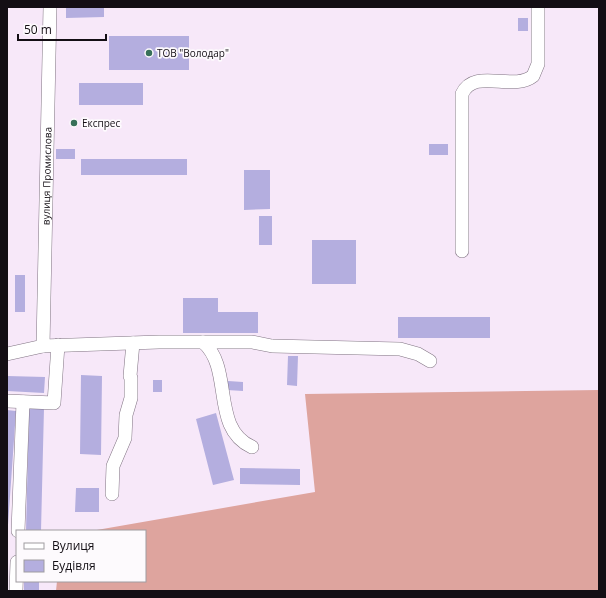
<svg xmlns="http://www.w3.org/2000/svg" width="606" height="598" font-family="'Open Sans',sans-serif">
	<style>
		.forest { fill: #dea49e }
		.building { fill: #b4aedf }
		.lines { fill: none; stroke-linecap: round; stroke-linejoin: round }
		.minor-casing { stroke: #817483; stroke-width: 14 }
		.minor { stroke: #fff; stroke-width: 13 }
		.poi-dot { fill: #377059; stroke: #fdfafd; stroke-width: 1.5 }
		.labels { text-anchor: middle; stroke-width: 3.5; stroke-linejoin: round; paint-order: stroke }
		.poi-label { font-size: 10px; fill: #130e14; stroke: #fdfafd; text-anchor: start }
		.street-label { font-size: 10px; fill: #130e14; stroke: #fdfafd }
	</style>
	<rect width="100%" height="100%" fill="#f7e8f9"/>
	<path class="forest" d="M599,390V591H56L57,581H145V531H91L315,492L305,394Z"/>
	<path class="building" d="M66,7H104V17L66,18Z
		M518,18H528V31H518Z
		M109,36H189V70H109Z
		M79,83H143V105H79Z
		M429,144H448V155H429Z
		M56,149H75V159H56Z
		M81,159H187V175H81Z
		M244,170H270V209L244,210Z
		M259,216H272V245H259Z
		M312,240H356V284H312Z
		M15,275H25V312H15Z
		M183,298H218V312H258V333H183Z
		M398,317H490V338H398Z
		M288,356H298L297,386L287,385Z
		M81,375L102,376L101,455L80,454Z
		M7,376L45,377L44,393L7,391Z
		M153,380H162V392H153Z
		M228,381L243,382V391L227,390Z
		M29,408H44L41,531H26Z
		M7,410L16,411L8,525H7Z
		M216,413L234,480L213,485L196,419Z
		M240,468L300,469V485L240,484Z
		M76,488H99V512H75Z
		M24,581H39V591H24Z"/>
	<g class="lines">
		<defs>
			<g id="minor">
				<path d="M462,251V94C474,67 513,92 533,76L538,64V7"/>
				<path d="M203,342C234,369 210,428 252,447"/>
				<path id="s1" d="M43,346L50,7"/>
				<path d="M7,354L43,346L159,342H252L272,346L400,349L418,354L430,361"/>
				<path d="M7,401L54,403L58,345"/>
				<path d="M112,494L113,466L125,438L126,415L131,398V378L130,376L133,343"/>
				<path d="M18,531L23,402"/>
				<path d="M16,591L17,562"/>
			</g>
		</defs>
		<use href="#minor" class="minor-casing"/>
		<use href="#minor" class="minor"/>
	</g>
	<g class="poi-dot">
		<circle cx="149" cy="53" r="4"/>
		<circle cx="74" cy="123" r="4"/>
	</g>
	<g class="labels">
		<g class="poi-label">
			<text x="157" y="57">ТОВ "Володар"</text>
			<text x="82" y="127">Експрес</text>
		</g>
		<g class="street-label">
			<text dy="4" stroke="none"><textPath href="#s1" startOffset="170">вулиця Промислова</textPath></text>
		</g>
	</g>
	<rect width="606" height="598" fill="none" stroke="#130e14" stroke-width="16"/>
	<rect x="16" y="530" width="130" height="52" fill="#fdfafd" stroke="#9f9ca0"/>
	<rect x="24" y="543" width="20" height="6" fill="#ffffff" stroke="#9f9ca0"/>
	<text x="52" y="550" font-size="12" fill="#130e14">Вулиця</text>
	<rect x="24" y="560" width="20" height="12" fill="#b4aedf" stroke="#9f9ca0"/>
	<text x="52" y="570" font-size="12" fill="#130e14">Будівля</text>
	<path d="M18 34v6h88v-6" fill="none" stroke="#130e14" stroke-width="2"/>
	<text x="24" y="34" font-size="12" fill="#130e14" stroke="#fdfafd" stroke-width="3" paint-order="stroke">50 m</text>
</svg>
